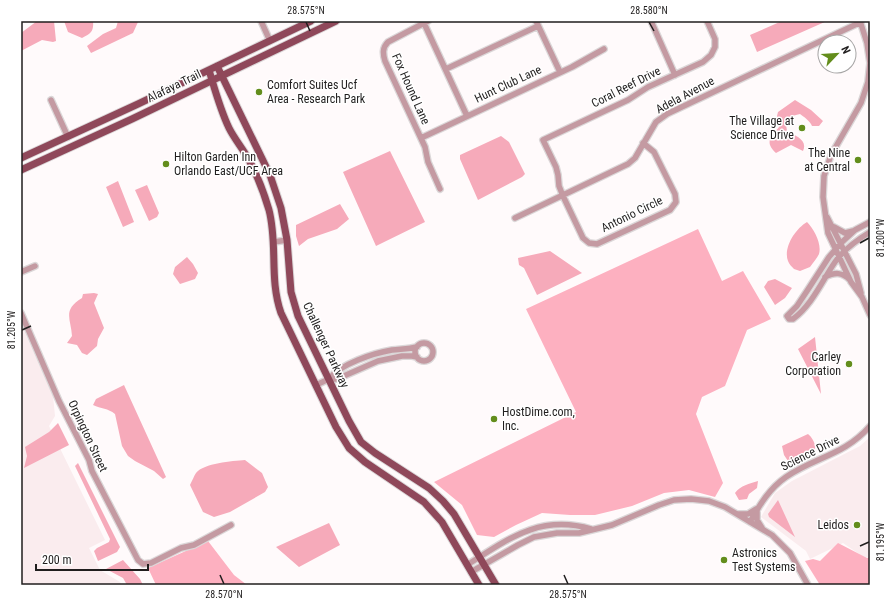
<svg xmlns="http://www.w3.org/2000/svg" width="891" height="606" font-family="'Roboto Condensed',sans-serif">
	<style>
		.built { fill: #faecee }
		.forest { fill: #fdb0c0 }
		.water { fill: #f6aaba }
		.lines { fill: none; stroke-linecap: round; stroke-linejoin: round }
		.minor-casing { stroke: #dbd7d8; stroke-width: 8 }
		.major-casing { stroke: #dbd7d8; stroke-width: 9 }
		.minor { stroke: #c49aa2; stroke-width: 5.5 }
		.major { stroke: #8f485a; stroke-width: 7 }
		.ticks { fill: none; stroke: #201e1e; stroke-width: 1.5 }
		.poi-dot { fill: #638d1c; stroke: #fff; stroke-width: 1.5 }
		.labels { text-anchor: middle; stroke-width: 3; stroke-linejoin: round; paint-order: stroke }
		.street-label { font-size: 12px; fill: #201e1e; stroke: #fff }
		.poi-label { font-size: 12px; fill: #201e1e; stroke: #fff; text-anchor: start }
		.neatline { fill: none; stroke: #201e1e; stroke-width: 1.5 }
		.ticks-label { font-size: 10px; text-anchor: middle; fill: #201e1e }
	</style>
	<rect width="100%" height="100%" fill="#fffafb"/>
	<path class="built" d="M21,324L53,396L55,416L49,426L105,540L89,548L100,570L120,582L122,585H21Z
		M870,437V556L865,558L843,543L810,559L806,551L761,517L775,493L792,481L860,446Z"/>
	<path class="forest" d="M698,229L722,281L743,271L771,319L747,330L725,386L702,397L696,414L723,483L715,497L689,490L664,493L632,506L595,515H570L542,513L516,525L494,537L477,535L462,505L434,482L576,412L526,309Z
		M208,541L234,575L247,585H156L148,568Z
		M838,543L867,558L870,557V585H820L805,561L813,559L820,561Z"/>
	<path class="water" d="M37,21H54L56,41L53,42L42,40L21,51V33Z
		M64,21H93C94,31 91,34 82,38L68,32Z
		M118,21L138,22L133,33L91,53L87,46L103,34L116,28Z
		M782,21H827L757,52L750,35Z
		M795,100L811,110L823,121L819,126H812C811,122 803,116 800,114L792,116L786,124L787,131C796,136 808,140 803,151L791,145L776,153C764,142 771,137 779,127L777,116L778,112Z
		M501,136L509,142L525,174L522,177L478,200L460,159V155Z
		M390,151L425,222L376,246L343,172Z
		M118,181L134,222L123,227L106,187Z
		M147,185L159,213L157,217L149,221L135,190Z
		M340,204L349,219L337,229L308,239L299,246L296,236V225Z
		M807,222C814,229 822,244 819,254C817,258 813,263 810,267L800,271L794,269C792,267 789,264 788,261C783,248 795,229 807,222Z
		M550,251L582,273L537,295L524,268L519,265L518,258Z
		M187,257L193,264L198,273L195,279L180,284L173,274L175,267Z
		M775,279L792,288L785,298L775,305L764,287L768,281Z
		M94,293L98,294L94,303L104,328L98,339L97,346L87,355L82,353L77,345L67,343L72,336C71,319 62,310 82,298L83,294Z
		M815,337L821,394L798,349Z
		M124,385L166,477L163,479L154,471L135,461L128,456L122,446L115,414C108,408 101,409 93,405L96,399Z
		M58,423L69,445L24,468L27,456L25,447L49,432Z
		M808,434C812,437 816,444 815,449L798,455L788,461L784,455L782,446Z
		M245,460L262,473L268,487L265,492L230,512L214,517L203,512L190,485C192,481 194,476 196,473C204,463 232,461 245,460Z
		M78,463L120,547L117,552L98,561L94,551L97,548L109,542L110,539L75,466Z
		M758,481L757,488L749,494L747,499L739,500L735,493C741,485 749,484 758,481Z
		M778,500L795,537L769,517L768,514Z
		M329,523L340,545L299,567L276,547Z
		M123,560L140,579L143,585H127L123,578L106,569Z"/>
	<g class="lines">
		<defs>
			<path id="minor" d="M261,21L270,41
				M423,21L467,116
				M428,21L388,42C382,48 383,54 385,61L425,147L428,162L440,189
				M536,21L560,72
				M651,21L675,75
				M860,21L867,43L870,63L868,82L861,103L831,155L824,176L823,197L828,233L851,282L862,297L870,315
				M446,69L538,26
				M51,100L68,137
				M421,138L572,67L604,49
				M643,143L654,152L675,194L676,202L670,210L597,244L589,243L583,238L563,196L559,186L558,175L556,167L543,140L628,100L648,87L703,62L711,55L715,47V39L707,21
				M827,217L856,274L861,293
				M515,218L628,164L635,158L656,122L667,114L861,22
				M870,222L855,230L841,243L829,257L807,291L797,306L787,316L789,319H793C812,305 822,281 835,262C844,249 857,240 870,232
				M834,227L845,233L853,231
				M274,242L287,240
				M21,272L35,266
				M825,277C835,272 842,272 850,280
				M21,313L59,401L89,460L92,471L138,560L143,564L151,563L181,548L194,545L231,525
				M415 352a9 9 0 1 1 18 0a9 9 0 1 1-18 0Z
				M329,379C340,364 374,353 392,350C400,349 409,349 417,347
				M316,385L329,379H337L378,361L402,356H412L417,357
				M757,510V520L762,528
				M738,514H748L756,509
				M750,522C760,504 770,488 786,477C815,457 845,455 870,426
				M467,565C508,539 540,514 591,529
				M471,572L518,545L534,537L557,533H579L612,525L659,505L674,500L691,499L709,501L725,507L772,535L790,553L808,585"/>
			<path id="major" d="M217,66L270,175L281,208L287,240L291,292L298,316L349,421L361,442L375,453L429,488L443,501L454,514L496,585
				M209,70C215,90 220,109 229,128C235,140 244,150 250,162C258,177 264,193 269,210C278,245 269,279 281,313L336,427L349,448L365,462L424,502L442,522L479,585
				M21,158L138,104L311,21
				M21,170L132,119L336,21"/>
		</defs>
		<use href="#minor" class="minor-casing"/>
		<use href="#major" class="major-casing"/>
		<use href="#minor" class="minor"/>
		<use href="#major" class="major"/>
	</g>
	<path class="ticks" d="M306,22L310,31M649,22L654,31M860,243L869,238M22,330L31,326M860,546L869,542M220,575L224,584M564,575L568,584"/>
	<g class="poi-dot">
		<circle cx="259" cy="92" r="4"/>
		<circle cx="802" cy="128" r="4"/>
		<circle cx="858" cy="160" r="4"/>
		<circle cx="166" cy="164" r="4"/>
		<circle cx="849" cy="364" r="4"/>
		<circle cx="494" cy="419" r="4"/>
		<circle cx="857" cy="525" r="4"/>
		<circle cx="724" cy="560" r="4"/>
	</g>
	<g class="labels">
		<g class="street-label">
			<text transform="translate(508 84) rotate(-25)" y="4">Hunt Club Lane</text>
			<text transform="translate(174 86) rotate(-26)" y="4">Alafaya Trail</text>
			<text transform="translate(626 87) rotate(-27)" y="4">Coral Reef Drive</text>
			<text transform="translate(411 89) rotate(66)" y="4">Fox Hound Lane</text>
			<text transform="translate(685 95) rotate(-28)" y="4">Adela Avenue</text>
			<text transform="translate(632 214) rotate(-26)" y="4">Antonio Circle</text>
			<text transform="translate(326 345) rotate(65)" y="4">Challenger Parkway</text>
			<text transform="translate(88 436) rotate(65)" y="4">Orpington Street</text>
			<text transform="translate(810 453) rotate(-27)" y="4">Science Drive</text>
		</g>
		<g class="poi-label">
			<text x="267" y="89">Comfort Suites Ucf<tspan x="267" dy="14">Area - Research Park</tspan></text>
			<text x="794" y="125" text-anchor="end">The Village at<tspan x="794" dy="14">Science Drive</tspan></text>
			<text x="850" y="157" text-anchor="end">The Nine<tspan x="850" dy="14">at Central</tspan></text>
			<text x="174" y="161">Hilton Garden Inn<tspan x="174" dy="14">Orlando East/UCF Area</tspan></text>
			<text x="841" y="361" text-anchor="end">Carley<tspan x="841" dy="14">Corporation</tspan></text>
			<text x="502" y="416">HostDime.com,<tspan x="502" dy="14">Inc.</tspan></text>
			<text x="849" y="529" text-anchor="end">Leidos</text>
			<text x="732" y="557">Astronics<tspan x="732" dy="14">Test Systems</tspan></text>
		</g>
	</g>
	<rect width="891" height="606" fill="none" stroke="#ffffff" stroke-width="44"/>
	<g transform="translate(837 54) rotate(65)"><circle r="19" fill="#ffffff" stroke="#a6a5a5"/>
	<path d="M0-3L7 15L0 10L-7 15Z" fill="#638d1c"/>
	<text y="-6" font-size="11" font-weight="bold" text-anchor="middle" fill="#201e1e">N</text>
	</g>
	<path d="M36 564v6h112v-6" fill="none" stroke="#201e1e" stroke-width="2"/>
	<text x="42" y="564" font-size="12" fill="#201e1e" stroke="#ffffff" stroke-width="3" paint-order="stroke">200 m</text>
	<rect x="22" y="22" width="847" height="562" class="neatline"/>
	<g class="ticks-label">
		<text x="306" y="14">28.575°N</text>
		<text x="649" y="14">28.580°N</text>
		<text transform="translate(880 238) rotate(-90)" y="4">81.200°W</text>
		<text transform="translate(11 330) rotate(-90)" y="4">81.205°W</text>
		<text transform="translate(880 542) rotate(-90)" y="4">81.195°W</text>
		<text x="224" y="598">28.570°N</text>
		<text x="568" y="598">28.575°N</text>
	</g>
</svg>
